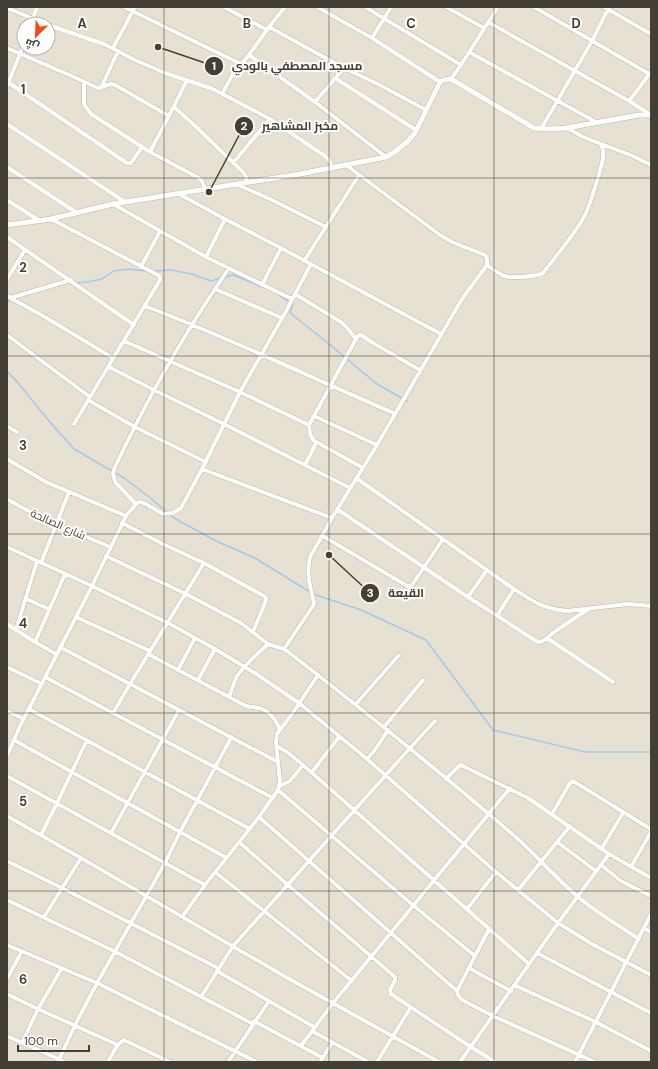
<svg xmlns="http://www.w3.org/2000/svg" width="658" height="1069" font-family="'DM Sans',Cairo,sans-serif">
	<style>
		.residential { fill: #e6e1d3; fill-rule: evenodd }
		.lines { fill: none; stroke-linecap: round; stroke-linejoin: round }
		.stream { stroke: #a2caee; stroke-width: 1.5 }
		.minor-casing { stroke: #bdb7a8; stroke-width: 5 }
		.tertiary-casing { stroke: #bdb7a8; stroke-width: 6 }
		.minor { stroke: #fff; stroke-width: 4 }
		.tertiary { stroke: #fff; stroke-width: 5 }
		.grid { fill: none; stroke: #443f35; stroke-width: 1; stroke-opacity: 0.55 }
		.labels { text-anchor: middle; stroke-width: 4; stroke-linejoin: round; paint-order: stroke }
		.street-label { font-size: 11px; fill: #443f35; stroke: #fff }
		.grid-label { font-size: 13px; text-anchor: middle; font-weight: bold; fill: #443f35; stroke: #fff; stroke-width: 4; stroke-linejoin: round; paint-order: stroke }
		.leader { fill: none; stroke: #443f35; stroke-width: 1.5 }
		.callout-dot { fill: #443f35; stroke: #fff; stroke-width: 1.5 }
		.mark-label { font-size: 12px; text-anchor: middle; font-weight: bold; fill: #fff }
		.callout-label { font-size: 12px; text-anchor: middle; font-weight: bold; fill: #443f35; stroke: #fff; stroke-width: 4; stroke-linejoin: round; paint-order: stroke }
	</style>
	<rect width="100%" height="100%" fill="#f2efe5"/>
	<path class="residential" d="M7,7H651V1062H7ZM24,24H48V48H24Z"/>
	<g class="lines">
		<path class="stream" d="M154,271L171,270L192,274L211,281L221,278
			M224,277L234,275L262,287
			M75,283L87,282L102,279L114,271L129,269L147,271
			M276,293L293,304L290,313L323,339L377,384L407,401
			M7,302L12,299
			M7,371L19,384L49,421L74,449L124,478L148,496L167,512
			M170,515L174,518L216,541L255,558L310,592
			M313,594L361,610L426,640L493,730L585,752H651"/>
		<defs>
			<path id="minor" d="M124,7L241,64
				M224,7L267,30
				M285,7L269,27L249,55L315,102L386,157
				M317,7L372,38L440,82
				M365,7L461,65
				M446,7L484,28
				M534,7L651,75
				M604,7L651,34
				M7,8L46,24
				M488,22L629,101L651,115
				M31,24L37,7
				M48,25L104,44L135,60L165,73L213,89L270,119L325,156L329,160L332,167
				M269,27L344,68L378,84L426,110
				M372,38L391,7
				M7,48L74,77L98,88L111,84L115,85L169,116
				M113,48L135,7
				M469,52L596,122
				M335,78L416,130
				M451,79L461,65L498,7
				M84,82V104L91,114L150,152L199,178L202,181L205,189
				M9,83L127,163H131L142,147
				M7,86L24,44
				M101,88L118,51
				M222,94L233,74L249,55
				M629,101L651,72
				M315,102L344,68
				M174,107L191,122L243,172L246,177L247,182
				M7,124L125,202
				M567,128L583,137L633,156L651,165
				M541,129L592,41L609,7
				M150,152L172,110L187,80
				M233,163L270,119
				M7,167L77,213
				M236,184L270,199L326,227
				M179,194L225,219L281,248L441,334
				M7,200L40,221
				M113,204L206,257L292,299
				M51,219L158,275L160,277V280L74,424
				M7,237L134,325
				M206,257L225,219
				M304,261L359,175
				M487,265C492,269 498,273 504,276C511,278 537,277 543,273C557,254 574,236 585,215C591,202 595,188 599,174C602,163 606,154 601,144
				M141,267L160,231
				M7,279L25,250
				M262,285L281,248
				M215,289L229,268
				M295,294L341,322L348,329L356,339
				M7,296L45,317L113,358
				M10,298L71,280
				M145,306C230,338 311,378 394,413
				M7,335L90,397
				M124,341L240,392L309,425L356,339L359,335H361L373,343L420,370
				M109,367L154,390L224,424L350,488
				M88,400L135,427L206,462
				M314,416L377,445
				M309,425L310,434L313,440L363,468
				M7,426L17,432
				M7,459L46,482L126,516
				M305,465L316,443
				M202,469L332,518L377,445L462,299L487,265V258L485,255L452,242L440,235L346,165
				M356,478L514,589C534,602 542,608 567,611L628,604L651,606
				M7,499L39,517L110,547
				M136,504L115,482L113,473L115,467C144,406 177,346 215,289L282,318
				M337,509L468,597L536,641L539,642L543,641L557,630L590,608
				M122,523L165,545L204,563L264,596L266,598L265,603L253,632
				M321,535L409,587L412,585L443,539
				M7,547L92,586L168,623L215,649L253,672L299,703L367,759L496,872L558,923L592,944L651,975
				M106,556L186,594L241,623L268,644L284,649L287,651C363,710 438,770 511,833C534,852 553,876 576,895C595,912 618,925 639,939
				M41,563L69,492
				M468,597L487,570
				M26,599L49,609
				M497,616L514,589
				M76,617L150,651
				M7,624L35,642L56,654
				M16,630L37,561
				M547,638L613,682
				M35,642L65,574
				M60,647L278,762
				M284,649L313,606L314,603C310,585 306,574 310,557L332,518
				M148,654L246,706C250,707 255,707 259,708C270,711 276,720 280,730
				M7,667L42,684
				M178,670L195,638
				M45,677L273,798
				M198,680L215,649
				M229,697C232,690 234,682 237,676C245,664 257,654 268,644
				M356,704L399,655
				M29,709L250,829
				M7,711L24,719
				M113,713L130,684L204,563
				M384,727L423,680
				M14,740L227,858
				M277,746L287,752L303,765L529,964
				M7,756L20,726L92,586L126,516L136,504L140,502L144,503L163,514L173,513L181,508L202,469L240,392L285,313L311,264
				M367,759L375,750L388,730
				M312,772L339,737
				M7,776L205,885
				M446,779L460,765L463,766L528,798L609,854L651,878
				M280,786L290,781L303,765
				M278,790L414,906L475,956
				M552,814L570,783L573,781L649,828L651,830V832L631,867
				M7,816L81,858L284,976L439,1062
				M259,817L457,991L458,995L462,1000L493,1016L595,1062
				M111,833L179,710
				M41,835L57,803L87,740
				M239,842L288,885L395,977V980L390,990L391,994L471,1047L495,1062
				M557,842L596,871
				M602,848L623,813
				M7,861L62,888L218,968
				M601,865L621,881L651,896
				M215,872L352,981
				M518,890L570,826
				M7,900L114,951L253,1024
				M467,909L496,872
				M44,917L81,858
				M182,917L205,885L259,817L278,790L280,782L276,742L277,734L292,714L318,675
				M644,928L651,932
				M7,945L97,983L257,1062
				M537,953L651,1013
				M469,968L511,991
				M217,971L314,1027
				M7,979L22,951
				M514,985L596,1022L651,1051
				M457,991L489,929
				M7,994L38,1009L118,1045
				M201,997L233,946L410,748L435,721
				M254,1021L323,1058
				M312,1031L368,1062
				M7,1036L65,1062
				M22,1043L38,1009L62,968
				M301,1046L333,1003L510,788
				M58,1062L75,1025L97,983L165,863L180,832L231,738
				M108,1062C112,1055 116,1044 124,1040L170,1062
				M228,1062L269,1001
				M320,1062L332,1043
				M377,1062L411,1007
				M460,1062L558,923L609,854
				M575,1062L651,914"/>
			<path id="tertiary" d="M7,225L51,219L113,204L300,174L386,157L396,151L408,141L415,133L440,82L444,80L451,79L534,128L550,129L566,128L639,115H651"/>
		</defs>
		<use href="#minor" class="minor-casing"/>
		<use href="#tertiary" class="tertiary-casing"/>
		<use href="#minor" class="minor"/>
		<use href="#tertiary" class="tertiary"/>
	</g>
	<path class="grid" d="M164,7V1062M329,7V1062M494,7V1062M7,178H651M7,356H651M7,534H651M7,713H651M7,891H651"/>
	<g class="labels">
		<g class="street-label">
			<text transform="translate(58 524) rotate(24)" y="4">شارع الصالحة</text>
		</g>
	</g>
	<g class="grid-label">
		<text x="82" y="28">A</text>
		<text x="247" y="28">B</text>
		<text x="411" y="28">C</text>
		<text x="576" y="28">D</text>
		<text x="23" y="94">1</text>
		<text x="23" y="272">2</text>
		<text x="23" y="450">3</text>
		<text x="23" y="628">4</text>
		<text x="23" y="806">5</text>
		<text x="23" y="984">6</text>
	</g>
	<path class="leader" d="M158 47L214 66M209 192L244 126M329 555L370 593"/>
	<g class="callout-dot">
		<circle cx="158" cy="47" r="4"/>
		<circle cx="209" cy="192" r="4"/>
		<circle cx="329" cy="555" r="4"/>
		<circle cx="214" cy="66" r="10"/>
		<circle cx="244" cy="126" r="10"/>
		<circle cx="370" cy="593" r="10"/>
	</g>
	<g class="mark-label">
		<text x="214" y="70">1</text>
		<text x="244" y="130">2</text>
		<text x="370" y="597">3</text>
	</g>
	<g class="callout-label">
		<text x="297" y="70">مسجد المصطفي بالودي</text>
		<text x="300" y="130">مخبز المشاهير</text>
		<text x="406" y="597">القيعة</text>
	</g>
	<rect width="658" height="1069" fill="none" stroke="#443f35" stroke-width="16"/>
	<g transform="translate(36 36) rotate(204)"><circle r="19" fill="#ffffff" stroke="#b4b2ae"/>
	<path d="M0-3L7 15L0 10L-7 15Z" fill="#f44a1a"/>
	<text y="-6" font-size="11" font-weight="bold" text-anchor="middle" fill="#443f35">ش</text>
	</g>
	<path d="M18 1045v6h71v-6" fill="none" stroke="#443f35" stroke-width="2"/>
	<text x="24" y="1045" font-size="12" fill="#443f35" stroke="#ffffff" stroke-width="3" paint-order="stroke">100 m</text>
</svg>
